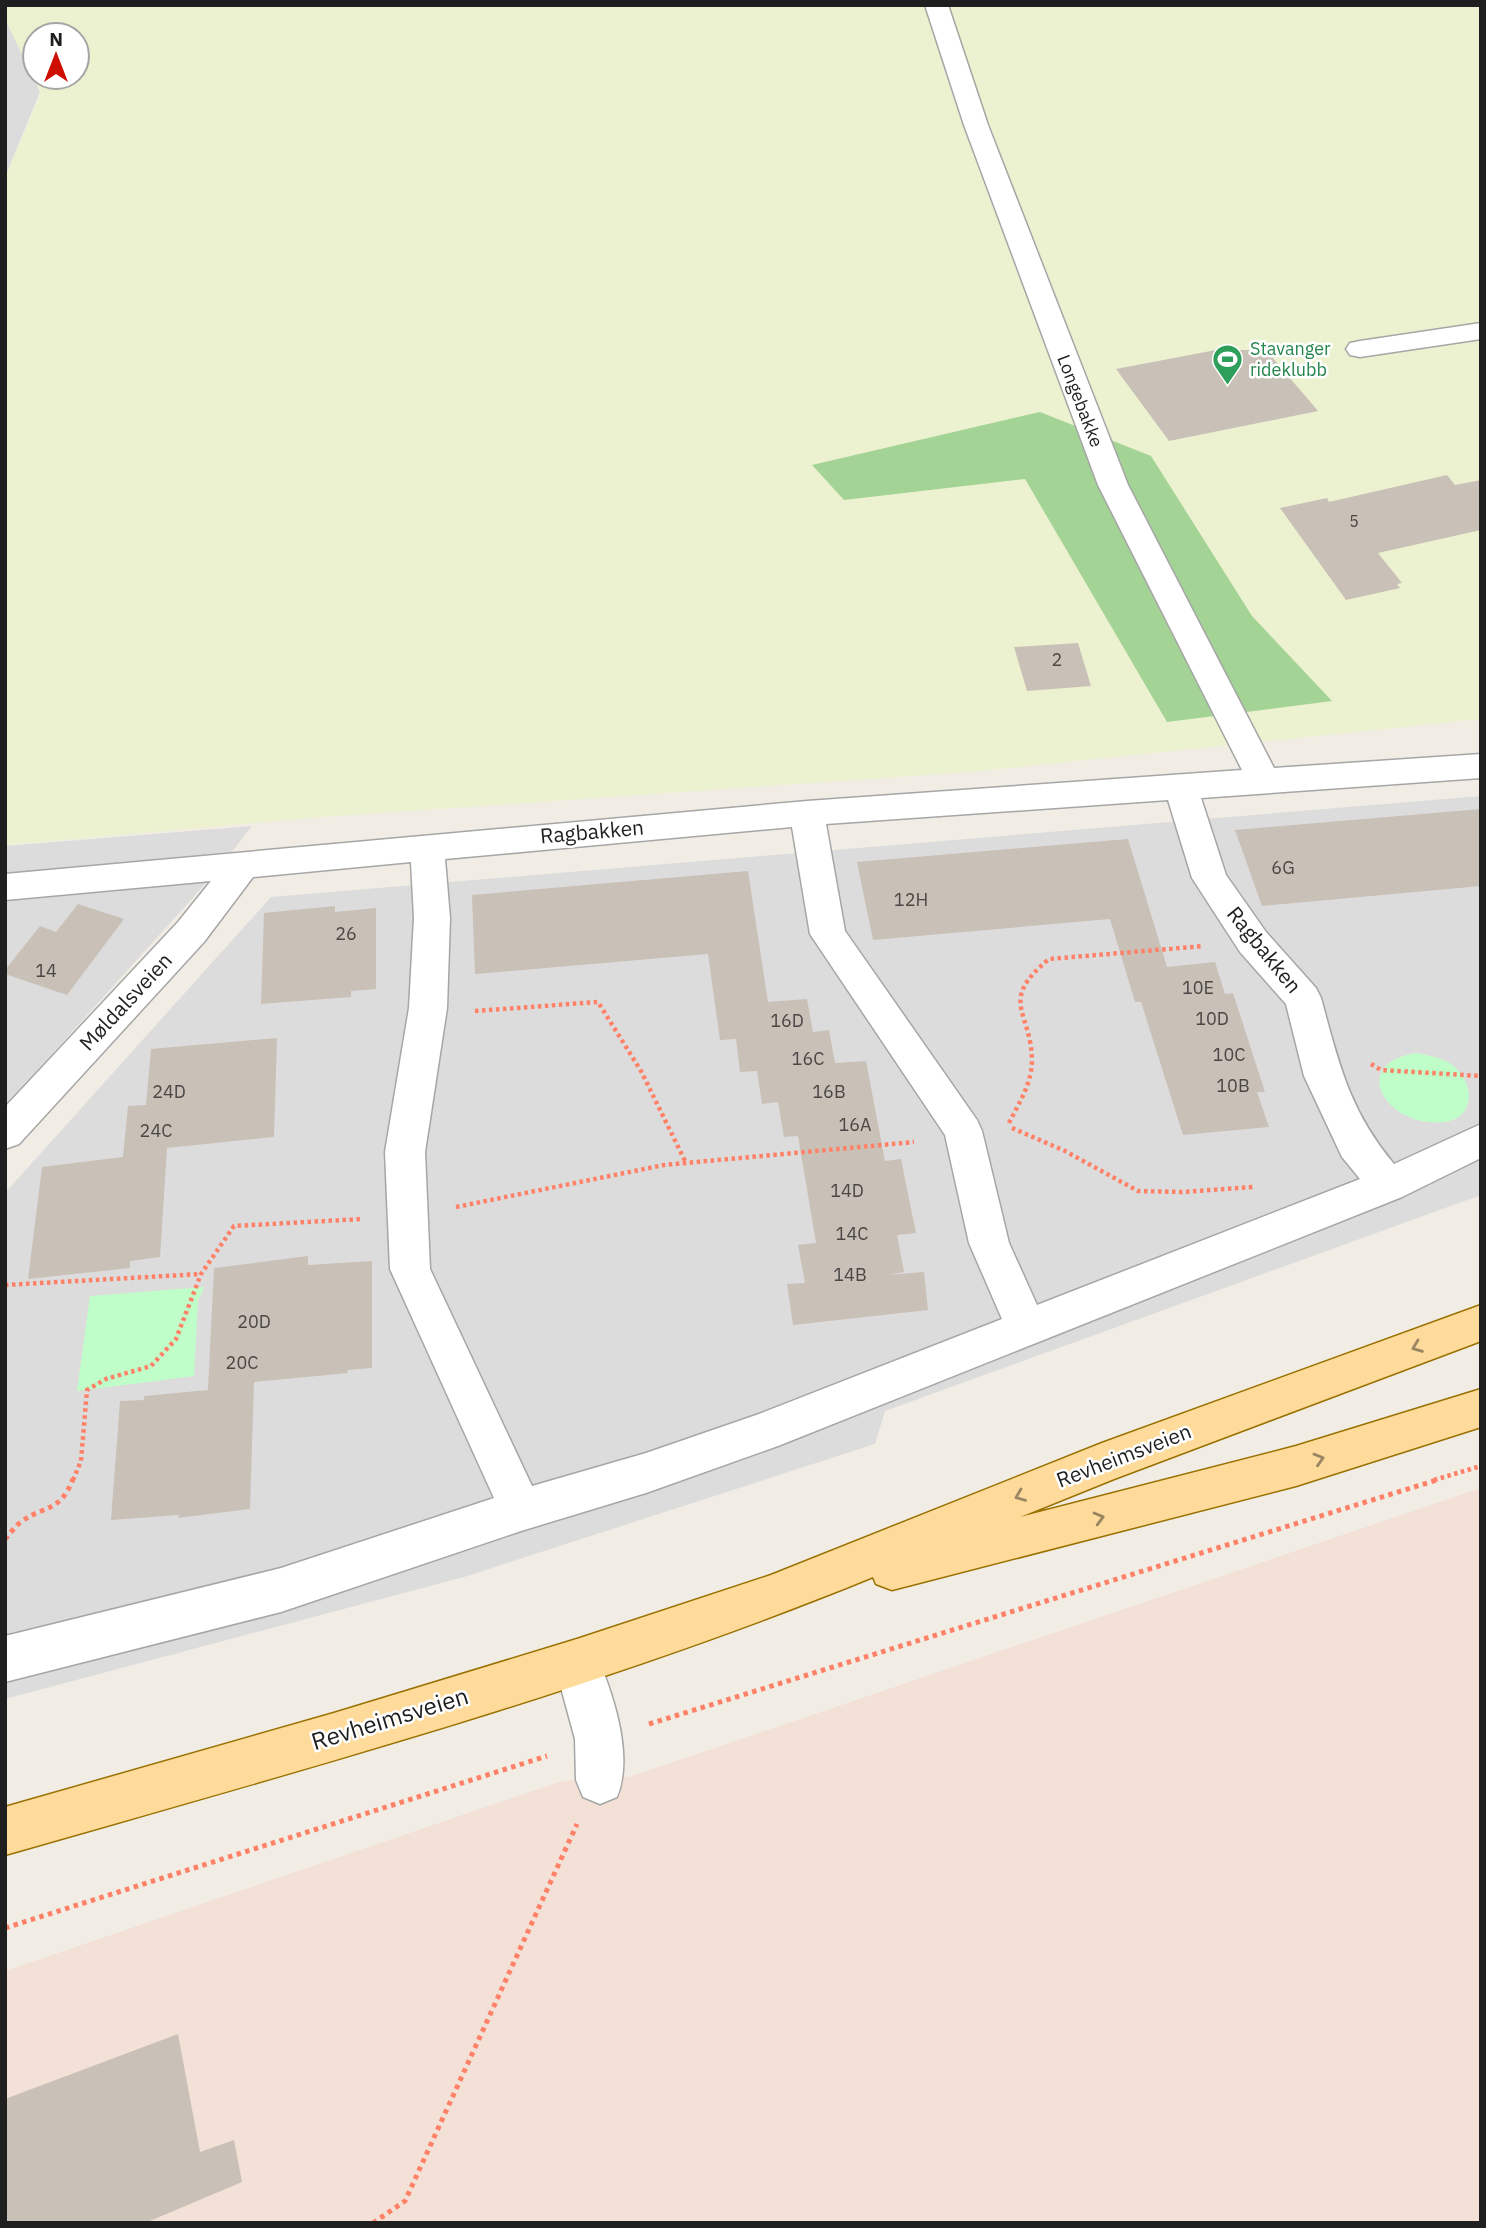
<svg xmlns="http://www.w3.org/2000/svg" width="1486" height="2228" font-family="'IBM Plex Sans',sans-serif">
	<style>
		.residential { fill: #dddcdc }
		.military { fill: #f3e1d7 }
		.farmland { fill: #ecf1cf; fill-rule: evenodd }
		.forest { fill: #a4d396 }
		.park { fill: #bffec8 }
		.building { fill: #c9c0b7 }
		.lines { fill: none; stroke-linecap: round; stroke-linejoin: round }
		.minor-casing { stroke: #a6a6a6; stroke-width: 3 }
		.major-casing { stroke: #9a7100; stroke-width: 3 }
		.path-far1 { stroke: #ff8167; stroke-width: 4.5; stroke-dasharray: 3.5 3.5; stroke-linecap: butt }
		.path { stroke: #ff8167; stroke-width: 5; stroke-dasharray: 4.5 4.5; stroke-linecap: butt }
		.minor { fill: #fff; fill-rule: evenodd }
		.major { fill: #ffdb9b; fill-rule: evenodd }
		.oneway { stroke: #9a8663 }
		.labels { text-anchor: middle; stroke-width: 5; stroke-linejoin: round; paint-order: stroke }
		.far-number-label { font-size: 16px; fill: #4a4745 }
		.far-leisure-label { font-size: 18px; fill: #27864d; stroke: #fff; text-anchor: start }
		.far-street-label { font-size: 18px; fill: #1f1f1f; stroke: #fff }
		.number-label { font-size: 18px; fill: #4a4745 }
		.street-label { font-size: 21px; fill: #1f1f1f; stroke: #fff }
		.near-street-label { font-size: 24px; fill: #1f1f1f; stroke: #fff }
	</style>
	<rect width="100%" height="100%" fill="#f1ede5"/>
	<path class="residential" d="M5,18L40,92L5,177Z
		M1481,796V1195L885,1411L875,1444L464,1577L5,1699V1193L271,897Z
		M252,826L218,870L5,1106V846Z"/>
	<path class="military" d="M1481,1488V2223H5V1971L562,1781L629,1777Z"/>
	<path class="farmland" d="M5,5H1481V719L970,772L323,817L5,845V178L41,93L5,19ZM35,35H77V77H35Z"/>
	<path class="forest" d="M1040,412L1151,456L1252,616L1332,701L1167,722L1025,479L844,500L812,465Z"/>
	<path class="park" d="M1416,1053C1431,1056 1445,1058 1456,1068C1475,1086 1474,1118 1445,1122C1388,1129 1346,1065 1416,1053Z
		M204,1287L198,1301L194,1376L77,1391L90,1296Z"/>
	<path class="building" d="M1216,350H1266L1318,411L1169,441L1116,369Z
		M1447,475L1455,485L1481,480V530L1378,553L1402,583L1397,584L1400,588L1346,600L1280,508L1327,498L1329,502Z
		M1078,643L1091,686L1027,691L1014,647Z
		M1481,809V886L1262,906L1235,830Z
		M1128,839L1167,967L1215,962L1225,994L1233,993L1265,1092H1257L1269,1127L1183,1135L1141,1002H1135L1110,919L873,940L857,862Z
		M748,871L768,1002L807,999L813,1032L829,1030L835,1063L866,1061L885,1161L901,1159L916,1233L897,1235L904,1272L888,1275L924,1272L928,1310L793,1325L787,1284L805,1283L798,1245L816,1243L798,1136L784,1137L778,1102L762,1104L757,1071L740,1072L736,1039L720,1040L708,954L475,974L472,895Z
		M78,904L124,919L67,995L5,974V970L40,926L56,932Z
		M335,906V912L376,908V989L351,991V997L261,1004L264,913Z
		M277,1038L274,1137L167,1148L160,1257L130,1261V1268L28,1279L42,1167L123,1157L128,1106L146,1105L151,1049Z
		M308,1256V1265L372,1261V1368L347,1370L348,1373L254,1382L250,1509L178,1518L179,1515L111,1520L120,1401L144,1400V1396L208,1390L214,1268Z
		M178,2034L200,2152L234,2140L242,2182L145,2223H5V2099Z"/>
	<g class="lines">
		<defs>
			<path id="minor" d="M925,5H948L988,125L1128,485L1274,768L1481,754V778L1201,798L1226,875L1266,932L1316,988L1321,998C1339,1064 1349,1110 1394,1164L1481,1124V1158L1402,1197L778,1446L646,1493L521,1531L281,1612L5,1682V1636L281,1568L494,1498L390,1269L385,1152L409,1008L414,918L411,862L253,877L204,942L19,1144L5,1149V1107L178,922L211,881L5,900V874L807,801L1242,770L1098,485L964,125ZM1168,800L1192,878L1240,952L1286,1004L1304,1076L1342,1157L1360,1179L1037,1305L1009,1243L982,1131L977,1120L845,931L826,824ZM792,827L810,934L945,1135L969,1243L1002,1319L759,1414L646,1453L532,1486L430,1269L425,1152L447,1008L450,918L445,859Z
				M1481,323V339L1360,357L1350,355L1346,349L1350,343L1360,341Z
				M577,1639L593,1646C611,1688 635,1753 617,1797L600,1804L583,1797L576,1780L575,1739L554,1662L561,1646Z"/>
			<path id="major" d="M1481,1305V1341L1114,1479L1020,1517L1296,1446L1481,1389V1427L1296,1486L892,1590L876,1584L873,1577C592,1692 297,1771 5,1855V1807L334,1713L577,1639L771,1575L1102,1443Z"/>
		</defs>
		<use href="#minor" class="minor-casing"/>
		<use href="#major" class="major-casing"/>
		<path class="path-far1" d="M475,1011L598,1002L641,1071L686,1163
			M1371,1064L1381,1070L1481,1076
			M1009,1123C1019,1103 1031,1085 1032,1062C1032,1011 997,1002 1049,959L1204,946
			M1012,1128L1065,1151L1138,1191L1182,1192L1254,1187
			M456,1207L664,1165L914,1142
			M5,1285L201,1274
			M73,1480L81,1461L87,1390L106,1379L151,1366L176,1339L201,1274L234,1226L361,1219
			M1434,1480L1481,1466"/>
		<path class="path" d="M5,1539C10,1534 15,1526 21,1522C45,1504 59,1514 73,1479
			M649,1724L1440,1479
			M5,1928L547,1756
			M373,2223L405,2201L577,1824"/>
		<use href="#minor" class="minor"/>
		<use href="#major" class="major"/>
	</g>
	<defs><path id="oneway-chevron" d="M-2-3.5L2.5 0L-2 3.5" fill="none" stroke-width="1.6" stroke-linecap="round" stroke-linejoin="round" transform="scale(1.75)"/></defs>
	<g class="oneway">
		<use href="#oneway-chevron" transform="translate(1417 1347) rotate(159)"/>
		<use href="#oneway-chevron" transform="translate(1319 1459) rotate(-17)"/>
		<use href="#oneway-chevron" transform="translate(1020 1496) rotate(158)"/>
		<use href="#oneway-chevron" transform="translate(1099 1518) rotate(-15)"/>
	</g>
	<defs>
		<symbol id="stadium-pin" viewBox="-11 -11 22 30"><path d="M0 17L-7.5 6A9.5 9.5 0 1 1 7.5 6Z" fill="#2e9e5b" stroke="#fff"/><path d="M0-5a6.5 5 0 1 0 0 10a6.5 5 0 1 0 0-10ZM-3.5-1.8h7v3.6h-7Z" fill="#fff"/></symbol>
	</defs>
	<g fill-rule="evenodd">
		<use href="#stadium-pin" x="1210" y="342" width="35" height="47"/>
	</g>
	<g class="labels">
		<g class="far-number-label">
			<text x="1354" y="527">5</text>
		</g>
		<g class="far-leisure-label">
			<text x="1250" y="355">Stavanger<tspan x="1250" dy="21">rideklubb</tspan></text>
		</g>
		<g class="far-street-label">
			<text transform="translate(1080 401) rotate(69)" y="6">Longebakke</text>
		</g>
		<g class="number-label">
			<text x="1057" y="666">2</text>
			<text x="1283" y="874">6G</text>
			<text x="911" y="906">12H</text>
			<text x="346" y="940">26</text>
			<text x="46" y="977">14</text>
			<text x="1198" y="994">10E</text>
			<text x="1212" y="1025">10D</text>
			<text x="787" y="1027">16D</text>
			<text x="1229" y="1061">10C</text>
			<text x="808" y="1065">16C</text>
			<text x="1233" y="1092">10B</text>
			<text x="169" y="1098">24D</text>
			<text x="829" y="1098">16B</text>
			<text x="855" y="1131">16A</text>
			<text x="156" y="1137">24C</text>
			<text x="847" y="1197">14D</text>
			<text x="852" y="1240">14C</text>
			<text x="850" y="1281">14B</text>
			<text x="254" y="1328">20D</text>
			<text x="242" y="1369">20C</text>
		</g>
		<g class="street-label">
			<text transform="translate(592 832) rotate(-5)" y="7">Ragbakken</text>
			<text transform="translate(1264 950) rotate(51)" y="7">Ragbakken</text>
			<text transform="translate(126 1002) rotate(-47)" y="7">Møldalsveien</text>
			<text transform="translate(1124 1456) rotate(-21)" y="7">Revheimsveien</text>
		</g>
		<g class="near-street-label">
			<text transform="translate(390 1719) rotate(-17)" y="8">Revheimsveien</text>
		</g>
	</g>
	<rect width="1486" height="2228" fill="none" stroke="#1f1f1f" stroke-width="14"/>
	<g transform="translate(56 56)"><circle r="33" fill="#ffffff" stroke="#a5a5a5" stroke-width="2"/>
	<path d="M0-5L12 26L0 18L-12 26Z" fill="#ce0e00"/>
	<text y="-10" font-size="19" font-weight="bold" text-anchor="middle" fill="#1f1f1f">N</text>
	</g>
</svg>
